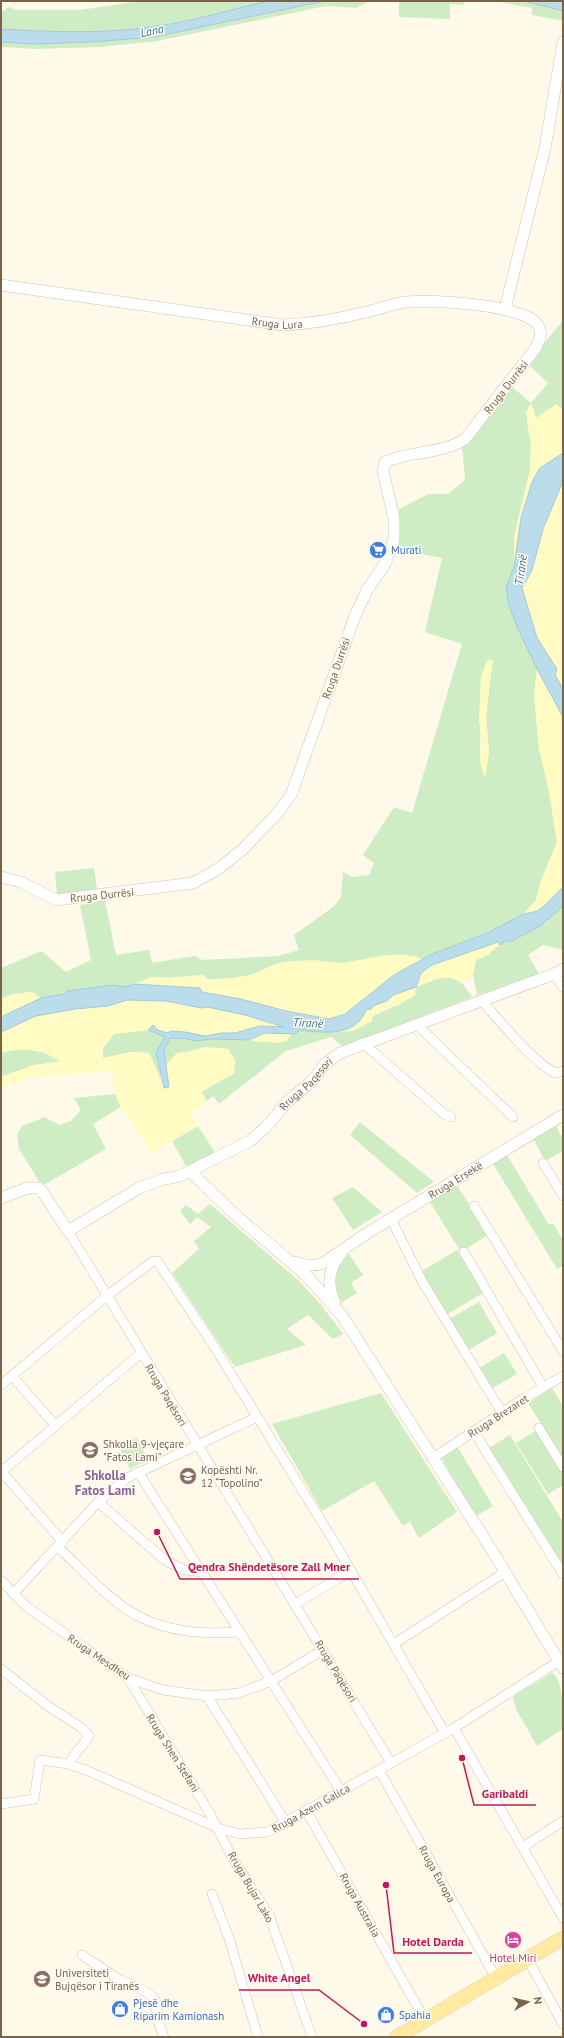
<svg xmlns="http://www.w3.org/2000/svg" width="564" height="2038" font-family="'PT Sans',sans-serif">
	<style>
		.green { fill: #cfedc5; fill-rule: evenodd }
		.sand { fill: #fffbc2 }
		.water { fill: #bbdcea; stroke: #a1cadc }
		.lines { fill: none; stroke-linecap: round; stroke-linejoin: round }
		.minor-casing { stroke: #d2c3ad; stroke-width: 10 }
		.tertiary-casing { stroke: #d2c3ad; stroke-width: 12 }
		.primary-casing { stroke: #ddd6d0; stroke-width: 15 }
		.minor { stroke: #fff; stroke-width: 9 }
		.tertiary { stroke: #fff; stroke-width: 11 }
		.primary { stroke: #ffea9f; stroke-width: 14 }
		.labels { text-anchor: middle; stroke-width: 3; stroke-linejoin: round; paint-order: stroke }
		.street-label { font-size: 11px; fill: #7b634a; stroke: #fffcf1 }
		.shop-label { font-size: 11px; fill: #366cbe; stroke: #fffcf1; text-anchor: start }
		.education-label { font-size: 11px; fill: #785e54; stroke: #fffcf1; text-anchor: start }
		.hotel-label { font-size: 11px; fill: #b23c85; stroke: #fffcf1 }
		.water-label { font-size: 12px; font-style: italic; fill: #417690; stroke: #fffcf1 }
		.quarter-label { font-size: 13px; font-weight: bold; fill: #8d6297; stroke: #fffcf1 }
		.leader { fill: none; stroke: #c2185b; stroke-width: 1.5 }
		.callout-dot { fill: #c2185b; stroke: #fffcf1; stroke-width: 1.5 }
		.callout-label { font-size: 12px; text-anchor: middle; font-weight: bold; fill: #c2185b; stroke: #fffcf1; stroke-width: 3; stroke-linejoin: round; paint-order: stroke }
	</style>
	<rect width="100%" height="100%" fill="#fef9e9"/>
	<path class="green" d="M140,1H270C230,9 191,21 151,27C101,34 51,32 1,29V12L9,7L16,10H80Z
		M325,1H369L356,8L326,6L157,41L99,47L36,49L1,47V42L35,44L92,42L154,37Z
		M399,1H464V5L450,4V19L399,17Z
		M495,1H524L563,11V21L532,15V8Z
		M563,320V408L549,409L536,418L531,404L527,423L531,444L530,470L514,537V567L506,587L509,606L537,669L534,696L539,748L549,791L557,842L542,878L536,900L524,914L511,922L422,959C395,948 368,963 340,963C322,962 304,959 285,962C273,964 262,971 251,975C237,979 222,979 208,979L202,975L170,978L152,977L126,987L113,985L67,991L65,994L41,998L32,992L13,994L1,999V968L42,951L66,972L91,960L80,905L105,900L116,955L149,950L152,963L195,956L202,960L278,956L299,950L294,935L333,907L341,897L343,872L352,877L369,875L374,863L363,855L394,807L412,813L462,644L425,632L442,558L397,549L400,533L399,509L428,494H448L465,480L462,447L511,386L531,403L548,383L528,364ZM492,660L486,715L489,753L480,763L481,676Z
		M94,868L97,889L57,894L55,872Z
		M563,906V950L543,945L528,955L539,974L477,995L473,975L476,960L490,954V952L506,940L510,942L540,926Z
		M452,977L462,983L472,997L344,1047L331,1037L286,1051L219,1104L213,1096L207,1101L201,1092L234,1073L235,1061L228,1049L204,1047L189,1052L177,1053L165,1066L164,1051L170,1038L188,1039L195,1041L211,1039L249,1040L258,1042L291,1035L300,1030L335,1032L400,1004L416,987L437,979Z
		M148,1030L165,1037L156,1053L161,1080L149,1053L131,1052L103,1058V1048L114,1034Z
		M17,1049H37L62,1062L34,1065L1,1077V1053Z
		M115,1094L121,1107L93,1124L106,1149L42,1186L19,1149L17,1135L22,1126L45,1117L59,1125L71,1121L81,1110L74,1098Z
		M360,1122L434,1182L417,1193L350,1135Z
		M198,1126L216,1154L186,1166L172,1141Z
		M556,1126L563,1139V1151L545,1161L533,1138Z
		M507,1155L549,1225L553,1223L563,1240V1266L557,1269L493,1164Z
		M457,1185L488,1235L461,1252L430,1202Z
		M353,1187L382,1212L353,1230L332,1198Z
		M210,1204L299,1281L322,1306L343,1334L333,1339L308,1315L287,1329L306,1345L235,1367L172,1273L199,1249L194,1241L211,1227L197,1217L190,1224L180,1211L186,1205L198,1214Z
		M457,1250L483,1293L446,1315L420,1272Z
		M349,1254L363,1275L351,1283L357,1293L341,1303C331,1285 332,1267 349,1254Z
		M479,1302L497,1333L467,1351L449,1319Z
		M504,1353L517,1374L491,1389L479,1368Z
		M552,1388L563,1406V1459L528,1403Z
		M381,1393L457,1512L419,1538L410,1522L403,1526L374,1481L322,1511L272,1424Z
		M537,1430L563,1472V1485L548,1494L516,1443Z
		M510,1435L563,1522V1569L489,1448Z
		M137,1438L148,1460L130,1469L119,1446Z
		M457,1446L493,1506L476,1516L440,1456Z
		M552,1673C564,1679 563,1715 563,1729L537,1746L516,1709L513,1696Z"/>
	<path class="sand" d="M531,403L536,418L557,404L561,409L563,408V453L540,468L527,497L521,518L514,567V537L530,470L531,444L526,412Z
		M563,481V689L555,675L552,660L537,638L522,588L532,570L543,529Z
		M493,660L486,715L489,753L485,779L480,763L481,733L479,720L481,676L487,661Z
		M537,669L563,717V887C552,900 541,910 524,914L536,900L542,878L557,842L549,791L539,748L534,696Z
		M498,942L500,945L490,952V954L476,960L473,975L462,983C445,972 434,980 416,987L415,995L400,1004L374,1014L371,1022L353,1031L335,1032C348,1028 361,1023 366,1010L381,1001H387L393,995L408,991L421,973L432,965Z
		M387,955L415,956L422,959L394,975L345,1014L329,1019L286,1011L241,999L202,992L200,988L134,984L152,977L170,978L202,975L208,979H224L250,975L285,962L313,960L342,963Z
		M32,992L41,998L1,1017V999L13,994Z
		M141,999L183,1003L201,1008L207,1007L245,1015L285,1027L260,1026L235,1033H222L205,1036L185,1032L167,1033L158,1030L153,1025L148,1030L114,1034L103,1048V1058L131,1052L149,1053L164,1088L169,1087L165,1066L177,1053C195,1052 210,1045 228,1049L235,1061L234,1073L201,1092L207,1101L190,1114L198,1126L152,1153L121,1107L115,1094L112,1071L29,1078L1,1087V1077L34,1065L61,1061C41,1049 23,1047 1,1053L2,1030L36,1016L75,1009L108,1006L127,1000Z
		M265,1033L295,1034L291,1035L287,1041L275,1043L249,1040Z"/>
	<path class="water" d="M270,1H325L154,37L92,42L35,44L1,42V29C51,32 101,34 151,27C191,22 230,9 270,1Z
		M524,1H563V11Z
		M563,453V481L543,529L532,570L522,588L537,638L557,669L555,675L563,689V717L537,669L518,629L509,606L506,587L514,567L521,518L532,482L540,468Z
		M563,887V906L540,926L510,942L506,940L500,945L498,942L432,965L421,973L416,987L393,995L387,1001L375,1005L371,1009L366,1010C356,1037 324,1033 300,1030L295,1034L265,1033L249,1040L211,1039L195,1041L188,1039L170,1038L164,1051L169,1087L164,1088L156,1053L165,1037L148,1030L153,1025L158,1030L167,1033L171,1031L185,1032L205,1036L222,1033H235L260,1026L284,1027L245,1015L207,1007L201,1008L166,1001L127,1000L108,1006L75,1009L36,1016L1,1032V1017L41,998L64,994L67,991L113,985L126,987L134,984L200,988L202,992L241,999L286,1011L329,1019L345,1014L394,975L430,955L489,932L524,914L537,911L544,906Z"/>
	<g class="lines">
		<defs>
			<g id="minor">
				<path d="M554,974L563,987"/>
				<path d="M481,1000C500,1021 531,1060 555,1073L563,1071"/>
				<path d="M416,1024L513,1117"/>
				<path d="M363,1043L444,1114L451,1117"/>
				<path d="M543,1163L563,1196"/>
				<path d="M474,1206L563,1351"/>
				<path d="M391,1219L422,1281L502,1413"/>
				<path d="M68,1231L391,1763"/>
				<path d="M464,1252L543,1387"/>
				<path d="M12,1376L55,1425"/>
				<path d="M1,1385L108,1295L152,1262L157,1261L212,1343L336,1545L445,1733"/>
				<path d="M539,1428L563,1467"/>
				<path d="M474,1432L563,1574"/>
				<path d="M433,1458L523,1399L563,1376"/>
				<path d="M1,1471L63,1542"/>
				<path d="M1,1472L141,1353"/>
				<path d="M138,1472L341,1791"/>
				<path d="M98,1502L166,1561L185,1570L202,1572"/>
				<path d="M58,1547C82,1569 109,1601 138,1616C170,1633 205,1634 240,1632"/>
				<path d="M1,1580L27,1607L128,1678L163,1690L207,1696L239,1693L271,1681L323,1650"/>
				<path d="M13,1594L98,1502L127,1478L257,1417"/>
				<path d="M295,1604L351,1571"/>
				<path d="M394,1644L505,1572"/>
				<path d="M1,1669L48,1706L82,1728L89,1736L68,1764"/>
				<path d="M128,1678L209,1812L233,1859L269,1915L312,2037"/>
				<path d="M207,1696L286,1823"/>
				<path d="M454,1728L563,1918"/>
				<path d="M379,1770L496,1978"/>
				<path id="s1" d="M1,1804L34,1799L40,1760L68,1764L86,1770L218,1828L240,1834L268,1832L454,1728L559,1661"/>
				<path d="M307,1812L425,2020"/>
				<path d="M523,1847L563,1821"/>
				<path d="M212,1894L229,1938L258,2037"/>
				<path d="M82,1955L120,1980L143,1990L153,1997L156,2002L157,2018L164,2037"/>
				<path d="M532,1967L563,2024"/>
			</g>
			<g id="tertiary">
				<path id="s2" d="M1,285L282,325C310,324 339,319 366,312C380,309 393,303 407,302C431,299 524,305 537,324C544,332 539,341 535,349L465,439C443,454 410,451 385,462L383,471L394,519V540L385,564L367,590L355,616L291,795L276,815L242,850L218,869L193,883L56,900L21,882L1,877"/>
				<path d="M505,309L545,148L563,42"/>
				<path d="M190,1171L232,1212L307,1276L343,1317L493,1552L563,1668"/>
				<path id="s3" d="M1,1198L28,1188H38L42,1191L68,1231L139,1188L160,1180L180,1176L250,1141L267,1126L288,1101L311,1082L326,1063L340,1053L554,974L563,969"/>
				<path id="s4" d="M295,1262C305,1266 313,1267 323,1263L369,1232L563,1115"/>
				<path d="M335,1302C327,1286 328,1268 341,1254"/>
			</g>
			<path id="primary" d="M397,2037L563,1938"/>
		</defs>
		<use href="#minor" class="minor-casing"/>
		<use href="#tertiary" class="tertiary-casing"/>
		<use href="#primary" class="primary-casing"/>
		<use href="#minor" class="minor"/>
		<use href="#tertiary" class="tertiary"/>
		<use href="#primary" class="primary"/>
	</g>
	<defs>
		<symbol id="supermarket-disc" viewBox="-11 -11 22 22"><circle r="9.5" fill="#3f7fe0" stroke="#fffcf1"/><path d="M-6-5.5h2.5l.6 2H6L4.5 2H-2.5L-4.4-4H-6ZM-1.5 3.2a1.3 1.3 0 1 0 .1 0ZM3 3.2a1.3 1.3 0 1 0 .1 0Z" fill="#fff"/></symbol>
		<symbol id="school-disc" viewBox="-11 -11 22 22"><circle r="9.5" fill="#8d6e63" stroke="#fffcf1"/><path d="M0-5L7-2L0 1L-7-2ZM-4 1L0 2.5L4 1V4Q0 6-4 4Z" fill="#fff"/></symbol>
		<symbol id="hotel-disc" viewBox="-11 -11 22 22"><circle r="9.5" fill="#d1479c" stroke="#fffcf1"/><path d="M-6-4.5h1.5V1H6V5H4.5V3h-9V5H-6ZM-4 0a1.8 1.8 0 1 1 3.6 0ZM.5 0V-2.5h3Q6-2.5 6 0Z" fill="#fff"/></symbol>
		<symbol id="university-disc" viewBox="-11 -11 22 22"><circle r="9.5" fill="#8d6e63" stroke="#fffcf1"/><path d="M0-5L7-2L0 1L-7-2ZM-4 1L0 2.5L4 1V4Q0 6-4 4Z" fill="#fff"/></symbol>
		<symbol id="shop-disc" viewBox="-11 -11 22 22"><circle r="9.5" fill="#3f7fe0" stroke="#fffcf1"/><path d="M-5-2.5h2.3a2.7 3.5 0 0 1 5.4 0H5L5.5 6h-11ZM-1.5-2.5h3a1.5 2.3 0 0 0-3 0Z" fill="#fff"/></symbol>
	</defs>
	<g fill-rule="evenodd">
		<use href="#supermarket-disc" x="368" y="540" width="20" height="20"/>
		<use href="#school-disc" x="80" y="1440" width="20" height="20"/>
		<use href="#school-disc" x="178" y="1466" width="20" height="20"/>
		<use href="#hotel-disc" x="503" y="1930" width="20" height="20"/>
		<use href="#university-disc" x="32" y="1969" width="20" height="20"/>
		<use href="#shop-disc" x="110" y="1999" width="20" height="20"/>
		<use href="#shop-disc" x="376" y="2005" width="20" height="20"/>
	</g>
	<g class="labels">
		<g class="street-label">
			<text dy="4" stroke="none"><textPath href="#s2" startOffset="279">Rruga Lura</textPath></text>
			<text transform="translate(506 387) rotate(-52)" y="4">Rruga Durrësi</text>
			<text transform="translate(336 668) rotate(-71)" y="4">Rruga Durrësi</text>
			<text transform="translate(102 895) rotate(-6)" y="4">Rruga Durrësi</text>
			<text dy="4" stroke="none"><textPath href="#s3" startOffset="376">Rruga Paqesori</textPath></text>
			<text dy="4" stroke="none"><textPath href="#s4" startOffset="185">Rruga Ersekë</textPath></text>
			<text transform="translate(166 1395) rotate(59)" y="4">Rruga Paqësori</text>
			<text transform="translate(498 1416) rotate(-33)" y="4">Rruga Brezaret</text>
			<text transform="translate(99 1657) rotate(34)" y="4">Rruga Mesdheu</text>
			<text transform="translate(336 1671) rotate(59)" y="4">Rruga Paqësori</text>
			<text transform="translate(173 1753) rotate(58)" y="4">Rruga Shen Stefani</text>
			<text dy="4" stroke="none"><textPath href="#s1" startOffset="364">Rruga Azem Galica</textPath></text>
			<text transform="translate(437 1874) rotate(61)" y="4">Rruga Europa</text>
			<text transform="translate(251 1887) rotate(60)" y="4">Rruga Bujar Lako</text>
			<text transform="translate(360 1905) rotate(61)" y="4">Rruga Australia</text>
		</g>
		<g class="shop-label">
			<text x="391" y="554">Murati</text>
			<text x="133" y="2007">Pjesë dhe<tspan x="133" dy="13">Riparim Kamionash</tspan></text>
			<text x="399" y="2019">Spahia</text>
		</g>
		<g class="education-label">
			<text x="103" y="1448">Shkolla 9-vjeçare<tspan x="103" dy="13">"Fatos Lami"</tspan></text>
			<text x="201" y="1474">Kopështi Nr.<tspan x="201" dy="13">12 “Topolino”</tspan></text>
			<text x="55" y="1977">Universiteti<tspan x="55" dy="13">Bujqësor i Tiranës</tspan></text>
		</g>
		<g class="hotel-label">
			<text x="513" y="1962">Hotel Miri</text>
		</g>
		<g class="water-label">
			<text transform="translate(152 31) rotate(-12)" y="4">Lana</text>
			<text transform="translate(521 570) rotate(-83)" y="4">Tiranë</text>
			<text transform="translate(308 1023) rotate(3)" y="4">Tiranë</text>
		</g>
		<g class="quarter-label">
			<text x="105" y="1480">Shkolla<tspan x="105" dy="15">Fatos Lami</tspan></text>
		</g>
	</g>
	<path class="leader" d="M157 1532L180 1579H359M462 1758L474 1805H536M386 1885L394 1953H472M364 2024L319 1990H239"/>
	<g class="callout-dot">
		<circle cx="157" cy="1532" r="4"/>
		<circle cx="462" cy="1758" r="4"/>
		<circle cx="386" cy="1885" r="4"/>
		<circle cx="364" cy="2024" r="4"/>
	</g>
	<g class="callout-label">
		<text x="269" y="1571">Qendra Shëndetësore Zall Mner</text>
		<text x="505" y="1798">Garibaldi</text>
		<text x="433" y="1946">Hotel Darda</text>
		<text x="279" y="1982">White Angel</text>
	</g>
	<rect width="564" height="2038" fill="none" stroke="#7b634a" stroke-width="4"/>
	<g transform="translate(528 2002) rotate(82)" stroke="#fffcf1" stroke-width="3" paint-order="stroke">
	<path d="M0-3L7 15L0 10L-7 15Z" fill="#7b634a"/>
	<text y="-6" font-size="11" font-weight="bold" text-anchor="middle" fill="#7b634a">N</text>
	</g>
</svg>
